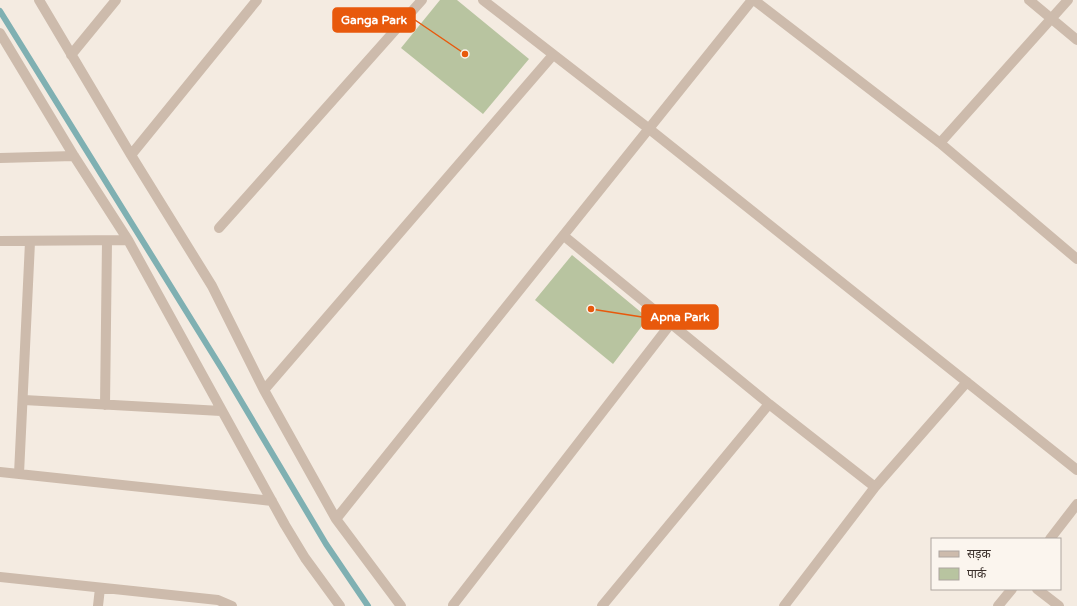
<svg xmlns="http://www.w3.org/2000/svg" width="1077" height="606" font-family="'Varela Round','Noto Sans Devanagari',sans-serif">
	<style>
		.green { fill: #b8c4a0 }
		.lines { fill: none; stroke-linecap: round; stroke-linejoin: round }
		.stream { stroke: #7fb0b2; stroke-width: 6 }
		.minor { stroke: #cdbbac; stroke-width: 10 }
		.leader { fill: none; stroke: #e8590c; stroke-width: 1.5 }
		.callout-dot { fill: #e8590c; stroke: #fbf5ee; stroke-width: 1.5 }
		.callout { fill: #e8590c; stroke: #e8590c; stroke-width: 1.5 }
		.callout-label { font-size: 12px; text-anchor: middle; font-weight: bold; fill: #fff }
	</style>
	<rect width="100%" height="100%" fill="#f4ebe1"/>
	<path class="green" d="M440,0H457L529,59L483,114L401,48Z
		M572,255L648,318L613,364L535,300Z"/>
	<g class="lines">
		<path class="stream" d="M0,11L222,369L326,544L368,606"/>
		<path class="minor" d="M39,0L131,155L212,286L264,390L336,519L401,606
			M483,0L648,128L1077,470
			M754,0L940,143L1077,259
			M1029,0L1077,40
			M0,33L74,156L128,240L285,525L305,558L340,606
			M71,55L116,0
			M940,143L1068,0
			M131,155L257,0
			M0,158L74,156
			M219,228L422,0
			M564,236L769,404L875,487
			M0,241L128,240
			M264,390L553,55
			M24,400L221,411
			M105,405L107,241
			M0,472L272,501
			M19,474L30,242
			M336,519L752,0
			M1050,539L1077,504
			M0,577L218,600L232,606
			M1037,589L1059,606
			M453,605L672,322
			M98,606L100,588
			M602,606L769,404
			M784,606L875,487L967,382
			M998,606L1012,589"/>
	</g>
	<path class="leader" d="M465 54L415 20M591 309L642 317"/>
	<g class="callout-dot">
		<circle cx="465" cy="54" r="4"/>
		<circle cx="591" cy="309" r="4"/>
	</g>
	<g class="callout">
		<rect x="333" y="8" width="82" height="24" rx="4"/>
		<rect x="642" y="305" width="76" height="24" rx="4"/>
	</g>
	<g class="callout-label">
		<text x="374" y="24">Ganga Park</text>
		<text x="680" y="321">Apna Park</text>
	</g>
	<rect x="931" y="538" width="130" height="52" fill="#fbf5ee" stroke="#aea6a0"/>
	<rect x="939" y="551" width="20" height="6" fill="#cdbbac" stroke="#aea6a0"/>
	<text x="967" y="558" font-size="12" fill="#3b302b">सड़क</text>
	<rect x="939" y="568" width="20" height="12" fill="#b8c4a0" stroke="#aea6a0"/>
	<text x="967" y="578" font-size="12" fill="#3b302b">पार्क</text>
</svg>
